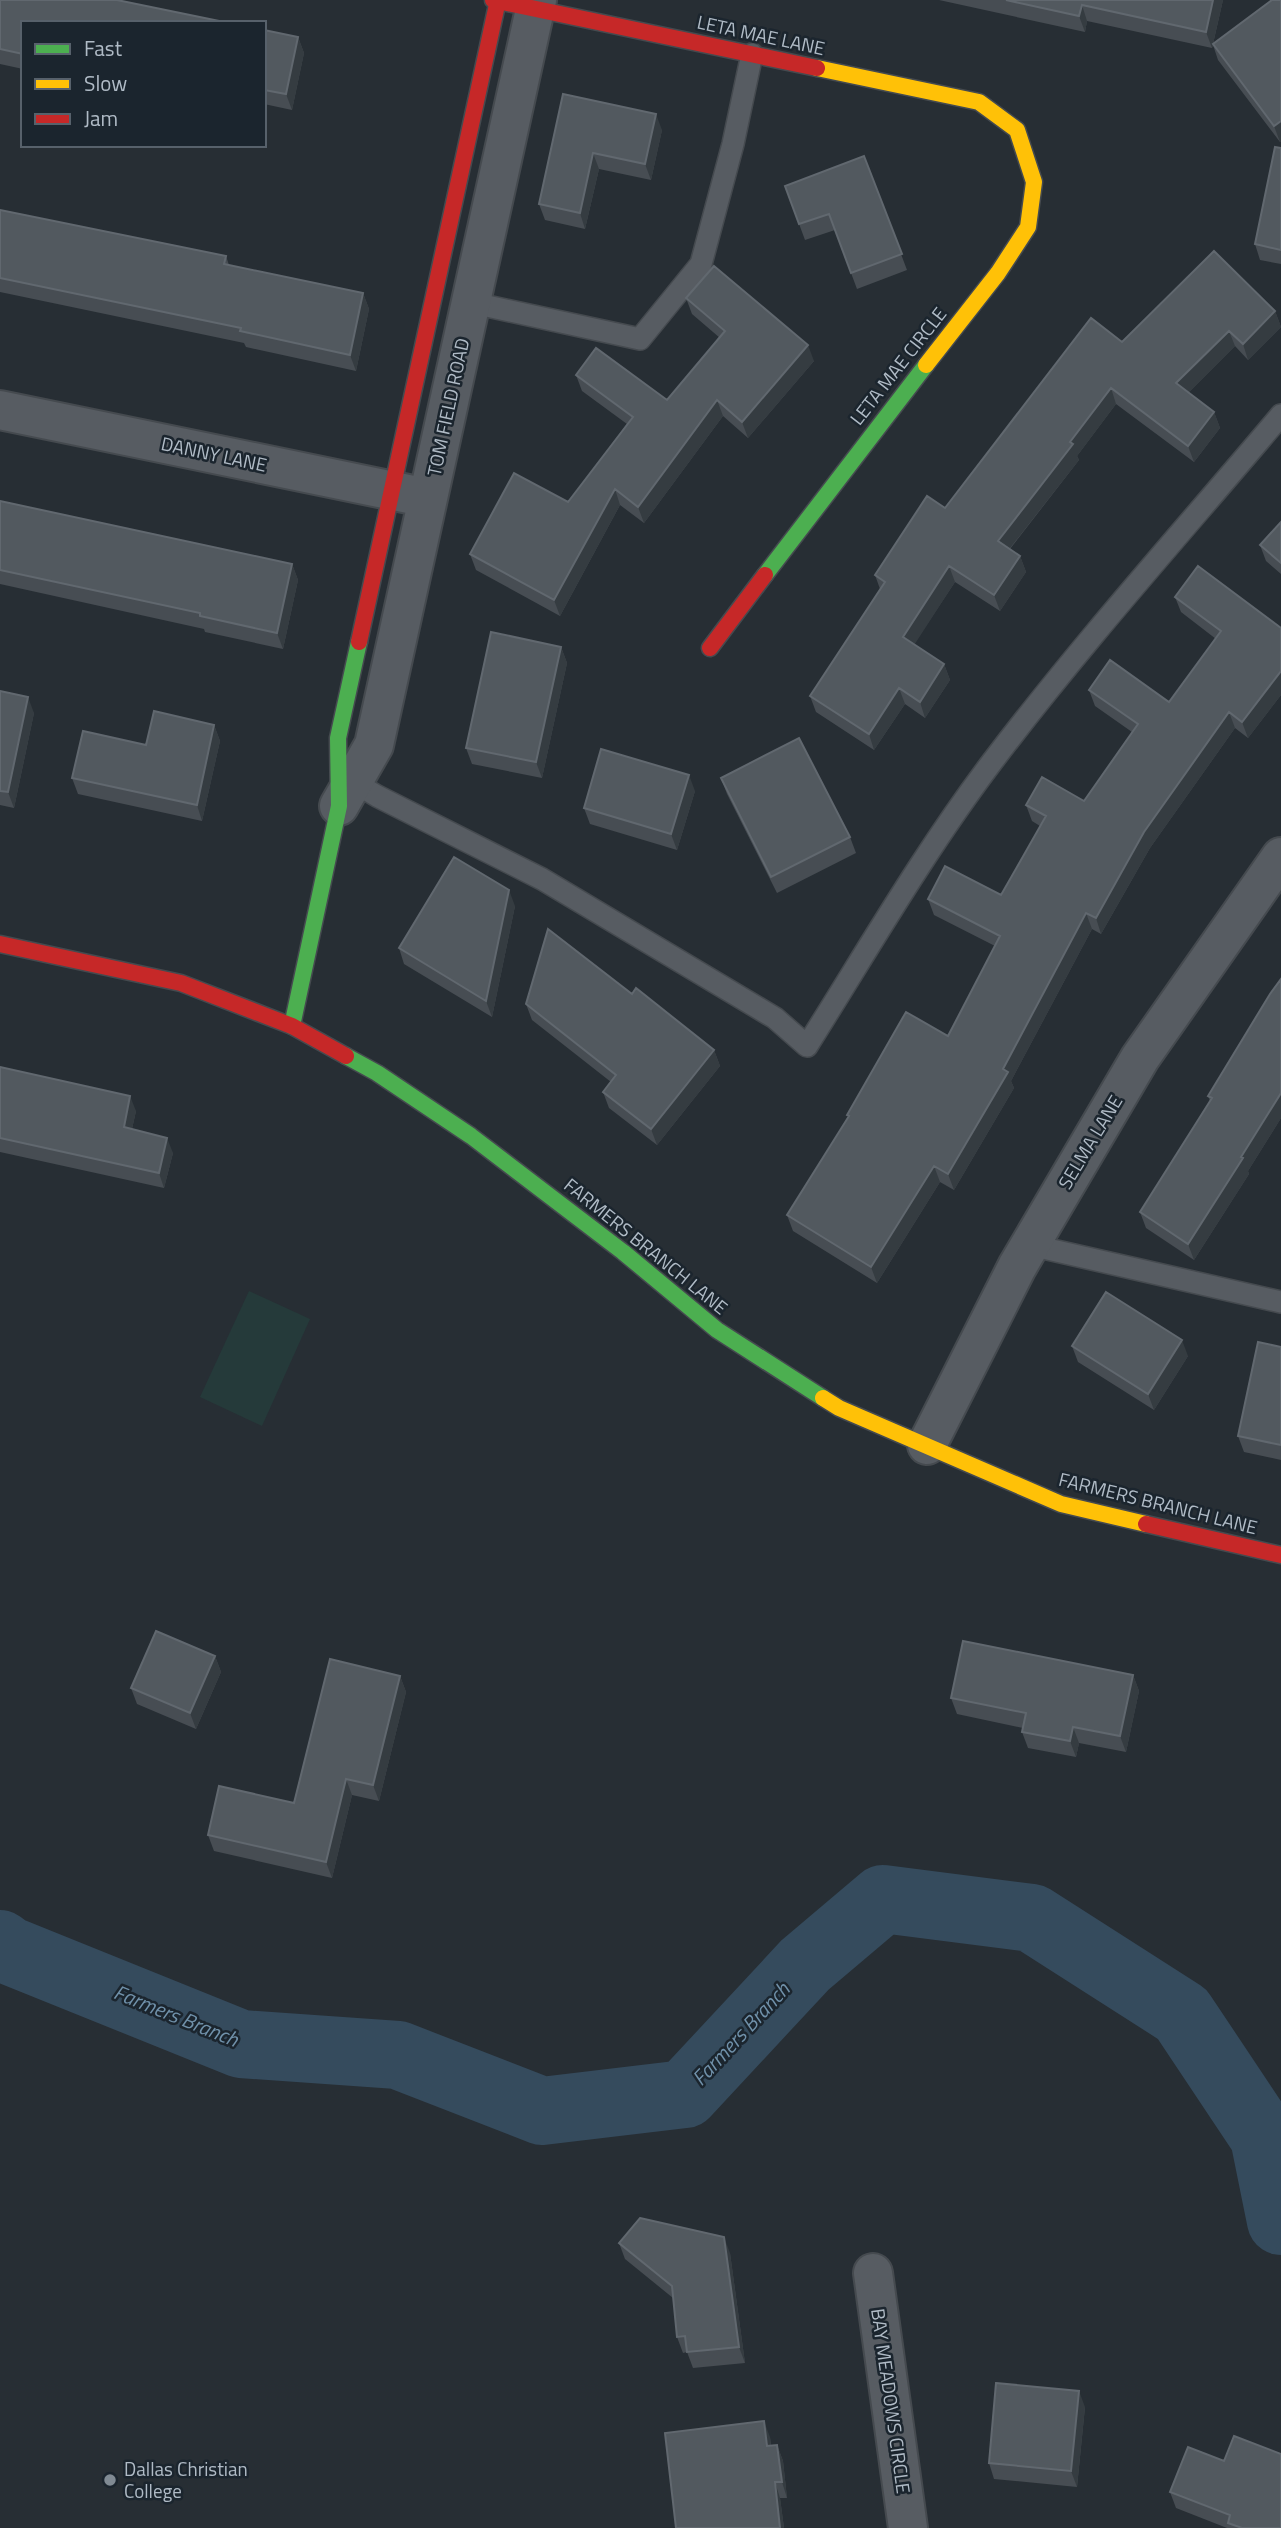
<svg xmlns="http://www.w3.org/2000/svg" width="1281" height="2528" font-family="'Titillium Web',sans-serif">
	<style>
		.green { fill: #253a3a }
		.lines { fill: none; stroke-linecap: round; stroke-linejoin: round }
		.river { stroke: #354b5d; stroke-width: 68 }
		.lane-casing { stroke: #454a4f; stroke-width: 24 }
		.street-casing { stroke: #454a4f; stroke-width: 42 }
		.fast-casing { stroke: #454a4f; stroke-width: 19 }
		.slow-casing { stroke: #454a4f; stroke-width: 19 }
		.jam-casing { stroke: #454a4f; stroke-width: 19 }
		.lane { stroke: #575c62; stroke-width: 21 }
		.street { stroke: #575c62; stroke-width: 38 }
		.fast { stroke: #4caf50; stroke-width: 16 }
		.slow { stroke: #ffc107; stroke-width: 16 }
		.jam { stroke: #c62828; stroke-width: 16 }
		.wall { fill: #474d53 }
		.shaded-wall { fill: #353c41 }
		.building { fill: #52595f; stroke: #61686f; stroke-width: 2 }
		.poi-dot { fill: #808a93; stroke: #1b252e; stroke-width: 2.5 }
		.labels { text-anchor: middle; stroke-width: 5; stroke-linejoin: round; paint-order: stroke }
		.street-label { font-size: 19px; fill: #b0bbc6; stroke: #1b252e }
		.poi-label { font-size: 19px; fill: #b0bbc6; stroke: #1b252e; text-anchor: start }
		.water-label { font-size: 21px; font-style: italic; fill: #7091aa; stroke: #1b252e }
	</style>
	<rect width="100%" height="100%" fill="#272e34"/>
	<path class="green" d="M249,1291L310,1319L262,1426L200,1397Z"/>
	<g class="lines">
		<path class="river" d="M0,1944L8,1950L241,2044L398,2055L542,2111L685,2094L805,1965L883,1899L1032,1918L1182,2014L1264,2137L1281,2221"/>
		<defs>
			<path id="lane" d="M464,301L640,339L701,264L733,144L752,54
				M347,778L377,796L542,879L775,1018L807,1046C867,951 924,852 992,762C1083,642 1184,530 1281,415
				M1030,1245L1281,1302"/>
			<path id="street" d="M0,410L423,497
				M339,806L374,745L537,0
				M927,1445L1017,1267L1140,1058L1281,857
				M873,2273L908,2528"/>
			<path id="fast" d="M765,575L926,365
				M292,1026L339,806L338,738L359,642
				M346,1056L377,1073L471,1136L623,1252L717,1330L823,1398"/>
			<path id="slow" d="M817,68L979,102L1017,130L1034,182L1028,227L998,273L926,365
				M823,1398L839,1408L1061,1504L1146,1524"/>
			<path id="jam" d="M493,0L817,68
				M359,642L498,0
				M710,648L765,575
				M0,944L181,983L292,1026L346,1056
				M1146,1524L1281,1555"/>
		</defs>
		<use href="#lane" class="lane-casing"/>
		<use href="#street" class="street-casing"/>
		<use href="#fast" class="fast-casing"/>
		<use href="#slow" class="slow-casing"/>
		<use href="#jam" class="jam-casing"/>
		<use href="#lane" class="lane"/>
		<use href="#street" class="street"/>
		<use href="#fast" class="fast"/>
		<use href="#slow" class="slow"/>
		<use href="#jam" class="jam"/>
	</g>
	<path class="wall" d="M0,0L23,23V69L0,64Z
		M939,0H1223L1213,44L1281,0V142H1280L1218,60L1213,45L1212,48L1087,21L1085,32Z
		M264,30L298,37L304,53L292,110L264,104Z
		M563,94L662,130L651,180L599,169L585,229L545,220L539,204Z
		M1281,148V264L1260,260L1255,244Z
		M864,156L907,270L857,289L835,230L805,240L785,186Z
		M0,210L226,256L229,265L363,293L369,309L356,371L246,347L244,343L0,292Z
		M686,298L814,361L748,438L723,416L644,523L620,505L560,616L476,570L470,554L568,502L627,424L582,391L576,375L667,400L720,338L692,314Z
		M1275,311L1281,327L1248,360L1235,346L1188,393L1214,412L1220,428L1194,462L1116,404L1077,456L1079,460L1010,549L1020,556L1026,572L1000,611L955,582L914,644L944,664L950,680L925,718L905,704L874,750L816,712L810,696L880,589L875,575L945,508L1122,342Z
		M0,501L292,564L298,580L283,649L205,632L204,629L0,584Z
		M1281,522V574L1266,561L1260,545Z
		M1175,597L1281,628V695L1248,738L1235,728L1150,848L1101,934L1092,929L1011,1081L1014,1088L954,1190L940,1182L877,1283L793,1231L787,1215L848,1117L847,1115L948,1036L995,946L934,915L928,899L1001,895L1040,826L1032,821L1026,805L1084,801L1132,732L1095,706L1089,690L1169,702L1216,639L1181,612Z
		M561,647L567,663L542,778L472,764L466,748Z
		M0,691L34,713L14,808L0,805Z
		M214,725L220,741L202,821L78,794L72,778L146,745Z
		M721,778L850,837L856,853L777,893L727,794Z
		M695,791L677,850L590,824L584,808Z
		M515,906L492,1017L404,964L399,948Z
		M1281,979V1118L1248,1171L1249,1174L1194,1260L1146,1228L1140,1212L1210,1101L1208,1096Z
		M632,994L714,1050L720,1066L657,1145L609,1108L603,1092L611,1082L532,1020L526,1004Z
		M0,1067L136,1111L132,1129L173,1153L164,1188L0,1152Z
		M1072,1346L1188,1356L1154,1410L1078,1362Z
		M1281,1347V1460L1244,1452L1238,1436Z
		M215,1656L221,1672L196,1729L137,1704L131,1688Z
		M1133,1675L1139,1691L1126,1752L1079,1743L1076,1757L1028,1748L1022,1732L1023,1728L957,1714L951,1698Z
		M400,1676L406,1692L379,1801L352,1795L332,1878L214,1851L208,1835L294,1803Z
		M619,2243L730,2253L745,2363L693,2368L687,2352L683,2353L677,2337L673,2298L625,2259Z
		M1085,2407L1077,2487L994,2479L989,2463Z
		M770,2437L771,2446L777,2445L783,2461L787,2498H780L784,2528H676Z
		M1224,2461L1281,2528H1227L1176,2508L1170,2492Z"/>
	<path class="shaded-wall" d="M1213,0H1223L1212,48L1206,32Z
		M1082,5L1087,21L1085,32L1079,16Z
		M298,37L304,53L292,110L286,94Z
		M656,114L662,130L651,180L645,164Z
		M1281,121V142H1280L1274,126Z
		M593,153L599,169L585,229L580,213Z
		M363,293L369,309L356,371L350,355Z
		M1275,311L1281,327L1248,360L1243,344Z
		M1229,331L1235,346L1182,399L1176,383Z
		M808,345L814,361L748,438L742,422Z
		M1111,388L1116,404L1077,456L1079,460L1003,557L998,541L1070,442Z
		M717,400L723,416L644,523L638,507Z
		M1214,412L1220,428L1194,462L1188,446Z
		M615,489L620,505L560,616L554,600Z
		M1020,556L1026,572L1000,611L994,595Z
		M292,564L298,580L283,649L277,633Z
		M949,566L955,582L909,653L903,637Z
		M561,647L567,663L542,778L536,762Z
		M944,664L950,680L925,718L920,702Z
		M1281,671V695L1248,738L1242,722Z
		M899,688L905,704L874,750L869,734Z
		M28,697L34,713L14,808L8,792Z
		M1229,712L1235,728L1150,848L1101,934L1096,918L1144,832Z
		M214,725L220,741L202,821L197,805Z
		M689,775L695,791L677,850L671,834Z
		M509,890L515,906L492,1017L486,1001Z
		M1086,913L1092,929L1011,1081L1014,1088L954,1190L948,1174Z
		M714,1050L720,1066L657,1145L651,1129Z
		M1281,1093V1118L1248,1171L1249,1174L1194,1260L1188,1244Z
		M130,1096L136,1111L129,1142L124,1127Z
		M167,1138L173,1153L164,1188L159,1173Z
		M934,1166L940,1182L877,1283L871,1267Z
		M1182,1340L1188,1356L1154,1410L1148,1394Z
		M215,1656L221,1672L196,1729L190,1713Z
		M1133,1675L1139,1691L1126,1752L1120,1736Z
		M400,1676L406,1692L379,1801L373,1785Z
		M1073,1727L1079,1743L1076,1757L1070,1741Z
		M346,1779L352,1795L332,1878L326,1862Z
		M724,2237L730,2253L745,2363L739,2347Z
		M1079,2391L1085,2407L1077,2487L1071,2471Z
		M764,2421L770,2437L772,2462L767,2446Z
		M777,2445L783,2461L787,2498L782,2482Z
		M775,2482L780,2498L784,2528H780Z"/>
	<path class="building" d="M0,0H117L229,23H23V54L0,49Z
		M1006,0H1213L1206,32L1082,5L1079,16Z
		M1272,0H1281V121L1274,126L1213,44Z
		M264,30L298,37L286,94L264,90Z
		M563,94L656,114L645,164L593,153L580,213L539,204Z
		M1275,147L1281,148V250L1255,244Z
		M864,156L902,254L851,273L829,214L799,224L785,186Z
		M0,210L226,256L224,264L363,293L350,355L240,331L241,328L0,278Z
		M1214,251L1275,311L1243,344L1229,331L1176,383L1214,412L1188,446L1111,388L1070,442L1073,444L998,541L1020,556L994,595L949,566L903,637L944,664L920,702L899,688L869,734L810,696L885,582L875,575L927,496L945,508L1091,318L1122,342Z
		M714,266L808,345L742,422L717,400L638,507L615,489L554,600L470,554L514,473L568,502L633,417L576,375L596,348L667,400L725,331L686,298Z
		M0,501L292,564L277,633L200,616V613L0,570Z
		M1281,522V563L1260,545Z
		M1198,566L1281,628V671L1242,722L1229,712L1144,832L1096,918L1086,913L1003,1069L1008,1072L948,1174L934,1166L871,1267L787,1215L849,1116L847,1115L906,1012L948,1036L1000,936L928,899L945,866L1001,895L1046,816L1026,805L1042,777L1084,801L1138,724L1089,690L1110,660L1169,702L1221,631L1175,597Z
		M491,632L561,647L536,762L466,748Z
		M0,691L28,697L8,792L0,791Z
		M154,711L214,725L197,805L72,778L83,731L146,745Z
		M799,738L850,837L771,877L721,778Z
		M601,749L689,775L671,834L584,808Z
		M454,857L509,890L486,1001L399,948Z
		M548,929L632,994L636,988L714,1050L651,1129L603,1092L616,1075L526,1004Z
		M1281,979V1093L1241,1157L1243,1158L1188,1244L1140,1212L1212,1098L1208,1096L1270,994Z
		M0,1067L130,1096L124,1127L167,1138L159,1173L0,1138Z
		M1106,1292L1182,1340L1148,1394L1072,1346Z
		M1258,1342L1281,1347V1445L1238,1436Z
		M156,1631L215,1656L190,1713L131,1688Z
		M963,1641L1133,1675L1120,1736L1073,1727L1070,1741L1022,1732L1026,1713L951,1698Z
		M330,1659L400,1676L373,1785L346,1779L326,1862L208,1835L219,1786L294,1803Z
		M640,2218L724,2237L739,2347L687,2352L685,2336L677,2337L672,2286L619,2243Z
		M996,2383L1079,2391L1071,2471L989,2463Z
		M764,2421L767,2446L777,2445L782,2482H775L780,2528H676L665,2433Z
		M1234,2436L1281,2454V2528H1242L1228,2523L1230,2515L1170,2492L1188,2447L1224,2461Z"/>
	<circle class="poi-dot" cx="110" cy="2480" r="7"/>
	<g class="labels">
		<g class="street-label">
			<text transform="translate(761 35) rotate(12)" y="7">LETA MAE LANE</text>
			<text transform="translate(898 366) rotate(-52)" y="7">LETA MAE CIRCLE</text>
			<text transform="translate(448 407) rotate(-78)" y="7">TOM FIELD ROAD</text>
			<text transform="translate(214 454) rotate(12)" y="7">DANNY LANE</text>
			<text transform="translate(1090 1142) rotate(-59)" y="7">SELMA LANE</text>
			<text transform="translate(646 1246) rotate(39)" y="7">FARMERS BRANCH LANE</text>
			<text transform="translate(1158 1503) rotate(14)" y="7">FARMERS BRANCH LANE</text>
			<text transform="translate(891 2401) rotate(82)" y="7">BAY MEADOWS CIRCLE</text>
		</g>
		<g class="poi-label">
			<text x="124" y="2476">Dallas Christian<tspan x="124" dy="22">College</tspan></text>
		</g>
		<g class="water-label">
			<text transform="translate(176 2016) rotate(22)" y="7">Farmers Branch</text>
			<text transform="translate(741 2034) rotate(-47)" y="7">Farmers Branch</text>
		</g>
	</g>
	<rect x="21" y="21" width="245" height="126" fill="#1b252e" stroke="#57616b" stroke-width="2"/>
	<rect x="35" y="44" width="35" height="10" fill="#4caf50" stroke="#57616b" stroke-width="2"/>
	<text x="84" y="56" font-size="21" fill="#b0bbc6">Fast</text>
	<rect x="35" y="79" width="35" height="10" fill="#ffc107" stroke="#57616b" stroke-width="2"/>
	<text x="84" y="91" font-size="21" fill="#b0bbc6">Slow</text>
	<rect x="35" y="114" width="35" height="10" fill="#c62828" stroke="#57616b" stroke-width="2"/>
	<text x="84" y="126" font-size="21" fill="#b0bbc6">Jam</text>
</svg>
